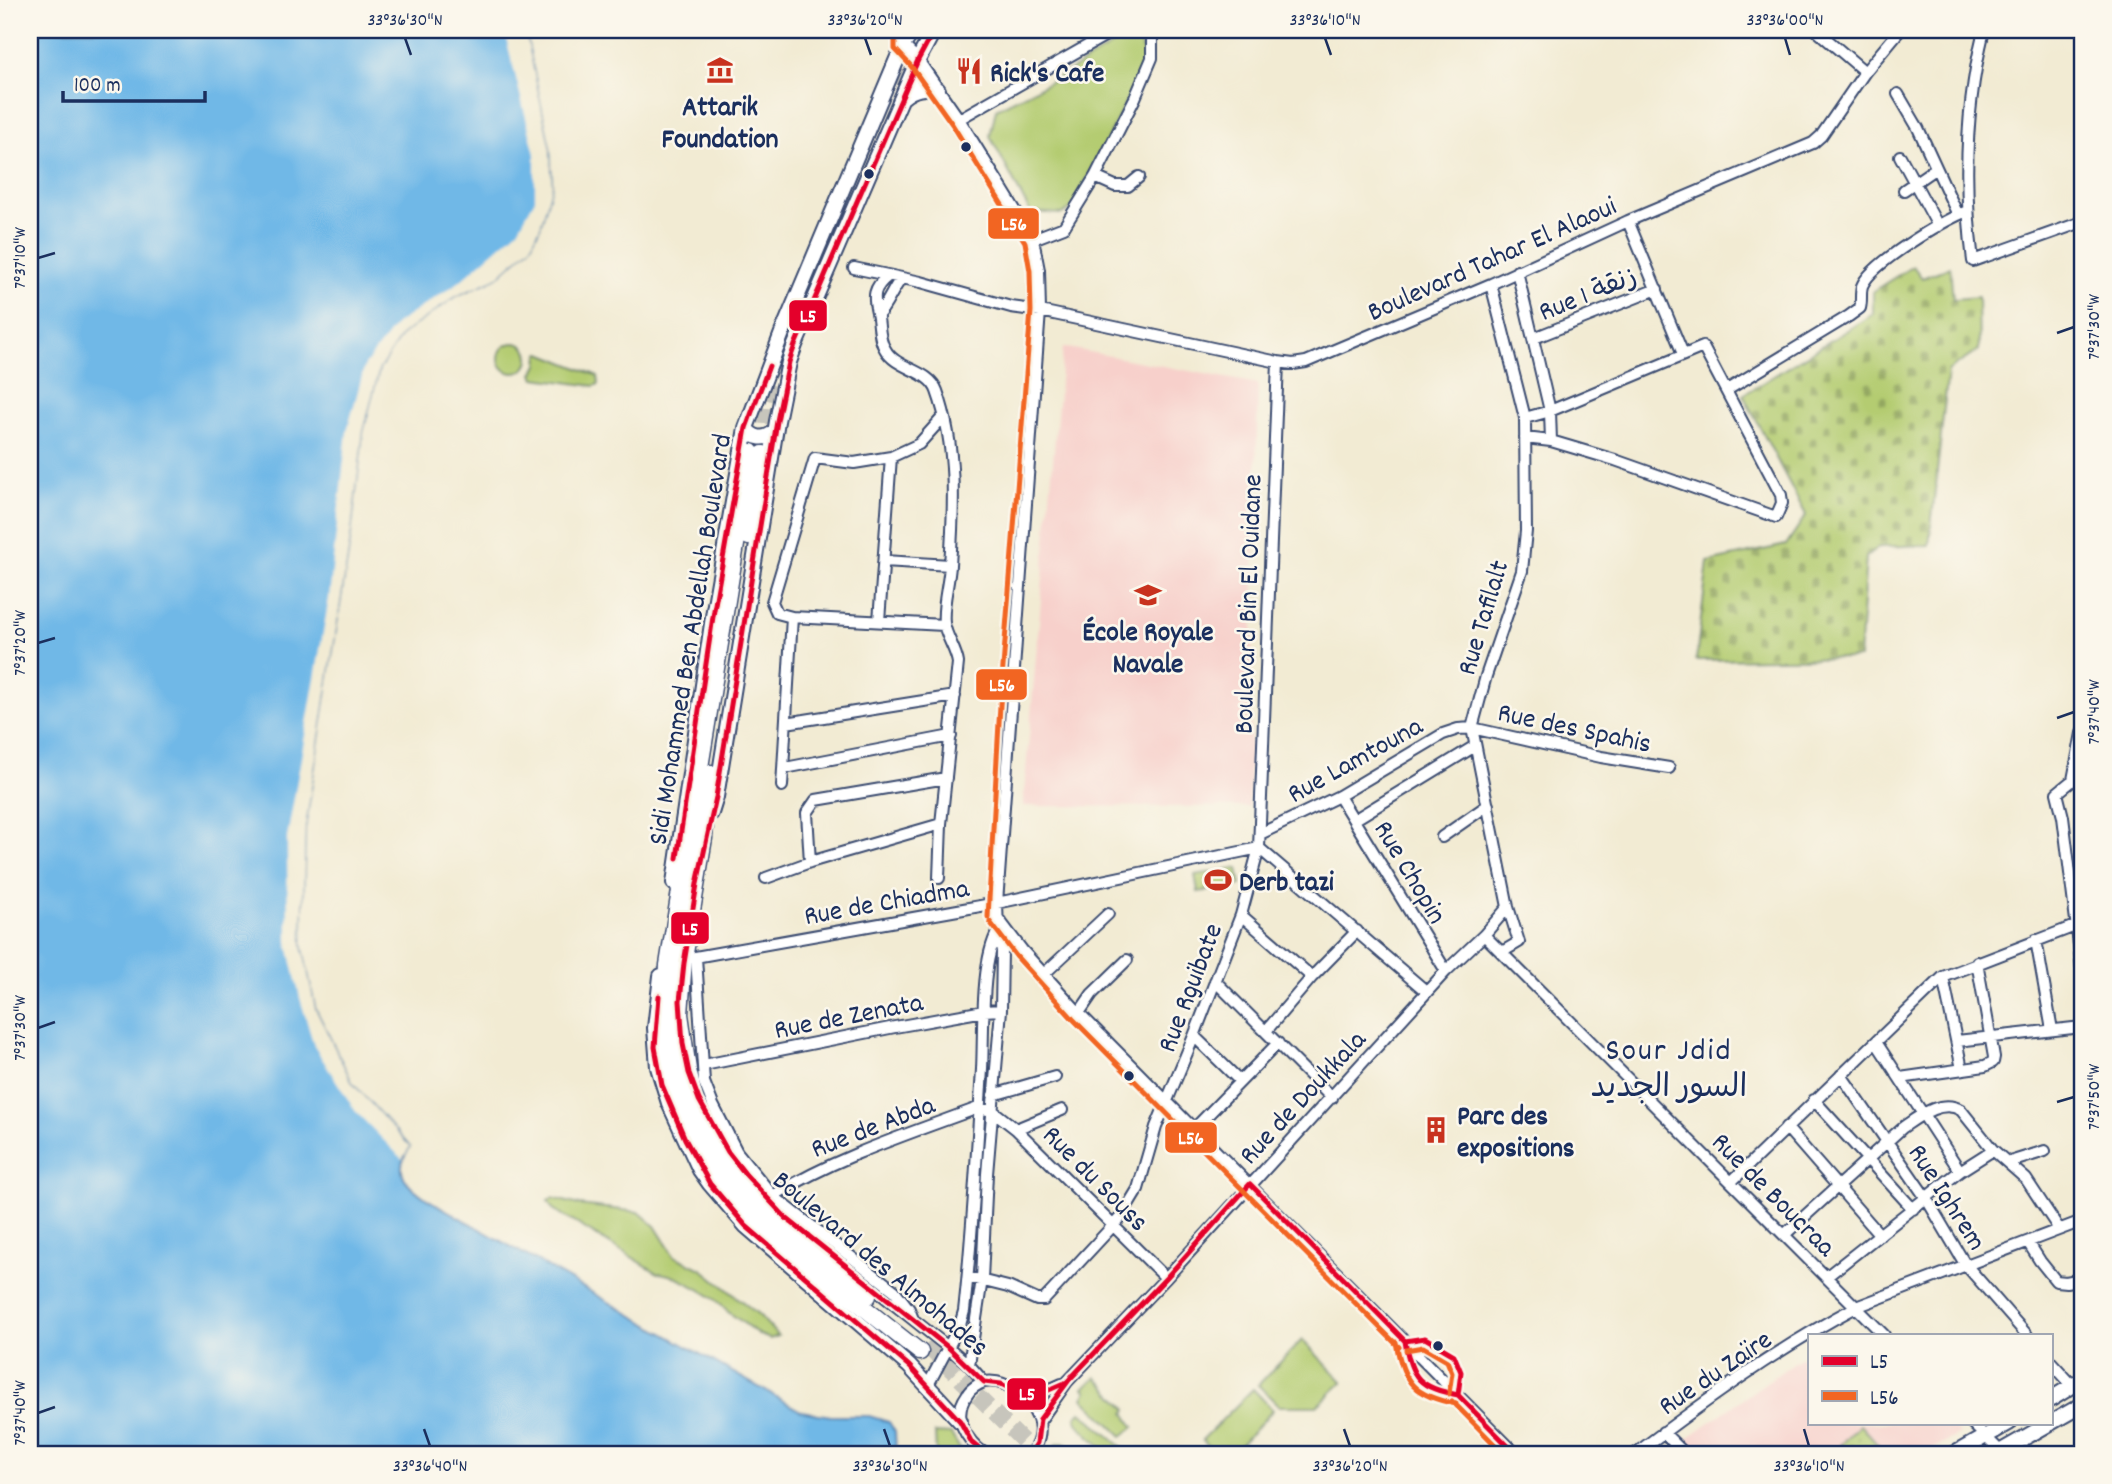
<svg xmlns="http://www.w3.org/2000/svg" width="2112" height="1484" font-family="Dekko,'Playpen Sans Arabic',sans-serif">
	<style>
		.built { fill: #f7d0cb }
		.green { fill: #b4cc71; stroke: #687e68; stroke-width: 2 }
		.cemetery { fill: url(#cemetery-stones); stroke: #687e68; stroke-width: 2 }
		.garden { fill: url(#garden-dots); stroke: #687e68; stroke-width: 2 }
		.water { fill: #6fb8e7; stroke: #4574a2; stroke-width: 2 }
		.pier { fill: #f2ebd3 }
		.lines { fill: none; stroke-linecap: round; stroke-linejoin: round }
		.highway-tunnel { stroke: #c7c5bc; stroke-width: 16; stroke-dasharray: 16 8; stroke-linecap: butt }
		.minor-casing { stroke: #3b4b70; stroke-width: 14 }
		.major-casing { stroke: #3b4b70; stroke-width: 18 }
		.highway-casing { stroke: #3b4b70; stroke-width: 19 }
		.minor { stroke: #fff; stroke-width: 10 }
		.major { stroke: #fff; stroke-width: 14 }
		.highway { stroke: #fff; stroke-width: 16 }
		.bus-1-casing { stroke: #fbf7ec; stroke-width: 10 }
		.bus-2-casing { stroke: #fbf7ec; stroke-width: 10 }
		.bus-1 { stroke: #e4002b; stroke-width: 5 }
		.bus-2 { stroke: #f26522; stroke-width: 5 }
		.ticks { fill: none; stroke: #1b2f5e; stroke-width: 2.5 }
		.bus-dot { fill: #1b2f5e; stroke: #fbf7ec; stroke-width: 2.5 }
		.labels { text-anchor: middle; stroke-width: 5; stroke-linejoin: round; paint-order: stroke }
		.poi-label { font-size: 28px; font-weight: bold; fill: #1b2f5e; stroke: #fbf7ec; text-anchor: start }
		.street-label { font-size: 28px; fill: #1b2f5e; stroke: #fbf7ec }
		.quarter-label { font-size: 32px; letter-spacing: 2px; fill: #1b2f5e; stroke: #fbf7ec }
		.line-badge { stroke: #fbf7ec; stroke-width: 2.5 }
		.badge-label { font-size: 19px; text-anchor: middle; font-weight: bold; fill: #fff }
		.neatline { fill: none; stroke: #1b2f5e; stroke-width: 2.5 }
		.ticks-label { font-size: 18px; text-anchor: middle; fill: #1b2f5e }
	</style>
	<defs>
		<pattern id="cemetery-stones" width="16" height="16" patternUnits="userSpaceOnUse" patternTransform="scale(1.75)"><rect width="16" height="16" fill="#b4cc71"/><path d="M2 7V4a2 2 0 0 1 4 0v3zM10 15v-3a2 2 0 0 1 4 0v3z" fill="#92a660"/></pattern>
		<pattern id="garden-dots" width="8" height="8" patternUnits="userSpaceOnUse" patternTransform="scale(1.75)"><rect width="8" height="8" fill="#b4cc71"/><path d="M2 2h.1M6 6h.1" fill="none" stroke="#92a660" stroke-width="1.8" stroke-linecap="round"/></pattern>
	</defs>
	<rect width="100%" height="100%" fill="#fbf7ec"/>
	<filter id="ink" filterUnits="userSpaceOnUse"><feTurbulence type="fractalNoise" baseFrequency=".0143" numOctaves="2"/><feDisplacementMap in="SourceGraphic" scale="14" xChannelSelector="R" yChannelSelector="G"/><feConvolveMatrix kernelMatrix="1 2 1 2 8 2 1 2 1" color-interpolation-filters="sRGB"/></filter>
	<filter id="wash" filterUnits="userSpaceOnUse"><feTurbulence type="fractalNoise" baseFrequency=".00686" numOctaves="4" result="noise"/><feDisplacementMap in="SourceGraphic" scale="28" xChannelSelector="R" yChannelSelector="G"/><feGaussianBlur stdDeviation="1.57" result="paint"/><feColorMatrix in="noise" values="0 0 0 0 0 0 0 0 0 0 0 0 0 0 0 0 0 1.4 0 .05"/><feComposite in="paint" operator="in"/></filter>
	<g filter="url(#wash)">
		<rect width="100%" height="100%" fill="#f2ebd3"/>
		<path class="built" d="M1063,347L1258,384L1249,807L1023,806Z
			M1809,1352V1423H1950L1960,1434L1923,1454H1695L1682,1442Z"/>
		<path class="green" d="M1129,35L1139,39L1146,62L1073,207L1062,214L1030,212L990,136L996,109L1056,79Z
			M499 358a15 15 0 1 1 30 0a15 15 0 1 1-30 0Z
			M541,353L598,376L599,384L594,386L535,378L533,374L538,365L539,355Z
			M1238,868L1241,885L1198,892L1195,875Z
			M552,1198L579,1205L639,1212L655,1226L674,1256L702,1269L759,1315L778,1336L770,1339L760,1335L727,1311C719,1298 674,1273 658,1273L553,1209L548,1201Z
			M1302,1340L1343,1382L1317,1406H1279L1258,1385Z
			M1096,1377L1127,1409L1125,1413L1134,1427L1122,1436L1083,1398L1087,1391L1084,1388Z
			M1253,1389L1273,1410L1232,1454H1216L1202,1440Z
			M1081,1412L1130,1454H1108L1077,1423L1076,1417Z
			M935,1433L951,1434L963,1454H936Z
			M1058,1443H1065L1077,1454H1049Z"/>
		<path class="cemetery" d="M1913,266L1922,278L1950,267L1953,299L1978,297L1979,350L1948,371L1929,545L1879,547L1866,557L1859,658L1696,660L1708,562L1786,545L1806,515L1743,395L1873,314V291Z"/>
		<path class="garden" d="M1860,1425L1878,1445L1869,1454H1849L1840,1445Z"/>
		<path class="water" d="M30,30H525L550,149L552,185L540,227L530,247L496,278L456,296L402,334L379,369L363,432L350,540L305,828L302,945L315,1008L352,1083L410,1147C392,1172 406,1184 427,1199L801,1411L831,1416H869L889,1422L895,1432L896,1454H30Z"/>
		<path class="pier" d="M504,30H525L550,149L552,185L540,227L530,247L496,278L456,296L402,334L379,369L363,432L350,540L305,828L302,945L315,1008L352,1083L410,1147L402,1159L356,1112L314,1046L300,998L288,945L287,838L329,598L347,431L365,365L396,324L459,282L518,230L535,199V154Z"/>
	</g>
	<g filter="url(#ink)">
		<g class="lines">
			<path class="highway-tunnel" d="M894,83L922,30
				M764,448L768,402L790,341
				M926,1345L1036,1454"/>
			<defs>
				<path id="minor" d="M1816,30L1865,72
					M1984,30C1965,107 1963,182 1973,261L2082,222
					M903,45L918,60L959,119L1033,239L1039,270L1040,311L997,903L998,931L1002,951L1001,1010L987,1174L982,1279L969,1365
					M1898,94L1918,128L1958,215
					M959,119L1115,30
					M1900,156L1938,226
					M1095,177L1115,186H1128L1139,177
					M1904,190L1936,168
					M1628,221L1683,354
					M1033,239L1064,227L1095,177L1135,98L1152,58V30
					M854,268L921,282L1011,307L1040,311L1278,362L1293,364L1306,362L1491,284L1628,221L1813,143L1821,136L1865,72L1900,30
					M1517,271L1550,411L1551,441
					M888,276C873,288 873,296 877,313C880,325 878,338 885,349C896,370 929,369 937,391C957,446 954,508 950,565C949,584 942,605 944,623C946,637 956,649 958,663L941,824L939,878
					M1491,284L1525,418L1526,531L1522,571L1486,676L1472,728L1508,907L1519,942L1502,952
					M878,315C888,304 892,290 901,279
					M1534,338L1657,289
					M1727,390L1849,316L1860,308C1862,301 1860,293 1862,286C1871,263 1943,221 1967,211
					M944,416L919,444L891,457L854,463L815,458L772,602L777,613L792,617L944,625
					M1525,418L1550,411L1703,347L1781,495L1782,503L1776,517L1615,460L1551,441L1525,438
					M884,561L950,565
					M879,621L891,457
					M786,723L955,696
					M2082,733L2073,780L2057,793L2063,817L2082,969
					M785,768L951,736
					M782,786L792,617
					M1339,796L1446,971
					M1354,820L1475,746
					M1260,834L1339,796L1443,734L1458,729L1472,728L1601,757L1669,768
					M1442,837L1488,805
					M1259,848L1427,992
					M810,862L807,813L816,800L946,778
					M766,878L810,862L941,824
					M1241,915L1312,977
					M997,917L1022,950L1079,1013L1516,1454
					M1484,935L1884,1335
					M2036,940L2052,1030
					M696,957L704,1082L713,1105L737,1152L773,1196L895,1291L909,1309L913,1319
					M684,959L997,903L1259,848
					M1045,973L1108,914
					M1943,977L1962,1069
					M1215,981L1332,1098
					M1079,1013L1092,994L1127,960
					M1266,1031L1312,977L1357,931
					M1194,1036L1240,1081
					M1957,1041L2082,1027
					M1876,1042L1960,1171
					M704,1065L895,1027L984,1011L1001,1010
					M1841,1075L1926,1198L1965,1264L2027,1335
					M1900,1078L1985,1066L1993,1062L1994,1057L1977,962
					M993,1095L1055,1077
					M1814,1100L1913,1209
					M1786,1127L1880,1235
					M1016,1129L1062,1110
					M1194,1129L1278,1043
					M718,1136L744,1175L783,1216
					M2010,1162L2045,1151
					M1731,1182L1943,977L2075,926L2082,930
					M773,1196C836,1157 908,1134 978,1108L993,1111L1016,1129L1166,1278
					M798,1228L949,1348L969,1365L984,1382
					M1784,1235L1902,1128C1918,1117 1941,1098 1961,1110L1993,1150L2026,1179L2059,1229
					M2028,1242L2040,1261L2056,1281L2066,1282L2082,1279
					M968,1277L1008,1287L1037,1300H1044L1121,1217L1138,1189L1156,1127L1194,1036L1241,915L1259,848L1278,362
					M1826,1277L1960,1171L1993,1150
					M2051,1362L2073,1386
					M928,1385L960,1325L964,1311C973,1231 977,1150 982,1069C984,1032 980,963 998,931
					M1021,1394L1042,1393L1062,1384
					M1039,1422L1067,1382L1166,1278L1446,971L1484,935L1508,907
					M1972,1423L2003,1454
					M1663,1432L1685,1454
					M985,1454C966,1440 951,1417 967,1395C970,1389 978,1384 984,1382C1008,1378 1030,1399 1038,1419C1042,1431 1039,1445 1030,1454
					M1635,1454C1705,1401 1778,1348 1856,1307L2082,1221"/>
				<path id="major" d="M903,97C914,88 924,86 938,90
					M746,428C753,439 765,441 775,431
					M711,813L716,797L777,421L789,362L795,345L918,60L934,30
					M674,883L714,610L746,428L782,333L903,45L914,30
					M661,976L655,1028L658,1067L669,1103L700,1170L710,1184L746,1226L909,1366L960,1421
					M2051,1399L2082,1380
					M1954,1454L2009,1423
					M1996,1454L2082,1405"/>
				<path id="highway" d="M751,452L668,965C662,1062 678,1143 749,1215C773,1238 801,1258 828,1279C859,1303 888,1328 920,1352
					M749,537L763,454
					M710,773L704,838L684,959L680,1014L688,1070L697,1109L723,1163L747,1195L868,1296"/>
			</defs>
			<use href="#minor" class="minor-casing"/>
			<use href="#major" class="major-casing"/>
			<use href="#highway" class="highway-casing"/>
			<use href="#minor" class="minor"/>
			<use href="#major" class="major"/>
			<use href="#highway" class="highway"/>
			<defs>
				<path id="bus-1" d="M934,30L918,60L795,345L789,362L777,421L716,797L697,884L684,963L680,1001L683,1044L689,1073L699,1100L728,1152L746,1175L786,1218L949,1348L984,1382L1001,1384L1021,1394L1042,1393L1067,1382L1166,1278L1250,1184
					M677,858L714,610L746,428L769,366
					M659,996L655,1047L662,1085L685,1139L710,1184L746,1226L909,1366L960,1421L972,1443L985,1454
					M1250,1184L1405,1341
					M1405,1341L1425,1338L1454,1355L1461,1372L1458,1395
					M1405,1341C1411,1379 1420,1388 1458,1395
					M1458,1395L1516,1454
					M1030,1454L1037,1443L1040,1419L1072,1376"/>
				<path id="bus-2" d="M903,30L895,41V49L911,66L952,124L1025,242L1030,271L1031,311L1000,705L988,917
					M990,922L1016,956L1073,1019L1399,1347
					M1396,1342C1403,1384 1415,1396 1456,1404
					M1406,1350L1423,1347L1447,1361L1452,1373L1449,1394
					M1452,1401L1504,1454"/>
			</defs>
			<use href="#bus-1" class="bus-1-casing"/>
			<use href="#bus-2" class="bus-2-casing"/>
			<use href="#bus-1" class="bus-1"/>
			<use href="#bus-2" class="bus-2"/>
		</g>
	</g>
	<path class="ticks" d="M405,38L411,55M865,38L871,55M1325,38L1331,55M1785,38L1790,55M38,258L55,253M2057,333L2074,327M38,643L55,638M2057,718L2074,712M38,1028L55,1022M2057,1102L2074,1097M38,1413L55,1407M424,1429L430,1446M884,1429L890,1446M1344,1429L1350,1446M1804,1429L1809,1446"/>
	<defs>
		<symbol id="museum-bare" viewBox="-9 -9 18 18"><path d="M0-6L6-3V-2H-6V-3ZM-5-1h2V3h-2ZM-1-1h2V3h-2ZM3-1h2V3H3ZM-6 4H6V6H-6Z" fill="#c8321e" stroke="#fbf7ec" stroke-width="2.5" paint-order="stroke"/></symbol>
		<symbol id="restaurant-bare" viewBox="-9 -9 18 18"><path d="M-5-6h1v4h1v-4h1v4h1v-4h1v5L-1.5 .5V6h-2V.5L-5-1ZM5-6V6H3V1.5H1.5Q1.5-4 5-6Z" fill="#c8321e" stroke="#fbf7ec" stroke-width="2.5" paint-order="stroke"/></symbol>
		<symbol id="school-bare" viewBox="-9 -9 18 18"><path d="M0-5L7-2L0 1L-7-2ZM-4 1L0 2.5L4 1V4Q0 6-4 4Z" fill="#c8321e" stroke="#fbf7ec" stroke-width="2.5" paint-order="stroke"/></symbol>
		<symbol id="stadium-bare" viewBox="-9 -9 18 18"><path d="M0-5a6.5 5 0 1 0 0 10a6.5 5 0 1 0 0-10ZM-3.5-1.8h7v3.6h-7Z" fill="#c8321e" stroke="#fbf7ec" stroke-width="2.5" paint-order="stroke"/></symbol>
		<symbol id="building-bare" viewBox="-9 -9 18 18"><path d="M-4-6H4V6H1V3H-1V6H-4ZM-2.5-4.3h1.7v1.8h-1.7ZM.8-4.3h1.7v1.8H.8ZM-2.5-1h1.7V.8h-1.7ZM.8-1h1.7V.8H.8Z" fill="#c8321e" stroke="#fbf7ec" stroke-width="2.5" paint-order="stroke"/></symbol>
	</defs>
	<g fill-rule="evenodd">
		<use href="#museum-bare" x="701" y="51" width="38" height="38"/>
		<use href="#restaurant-bare" x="950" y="52" width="38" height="38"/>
		<use href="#school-bare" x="1129" y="576" width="38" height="38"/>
		<use href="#stadium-bare" x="1199" y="861" width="38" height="38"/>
		<use href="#building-bare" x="1417" y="1111" width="38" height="38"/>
	</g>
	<g class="bus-dot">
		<circle cx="966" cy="147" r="6"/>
		<circle cx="869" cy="174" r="6"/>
		<circle cx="1129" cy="1076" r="6"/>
		<circle cx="1438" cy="1346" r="6"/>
	</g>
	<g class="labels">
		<g class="poi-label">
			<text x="990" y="81">Rick's Cafe</text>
			<text x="720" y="115" text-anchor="middle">Attarik<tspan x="720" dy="32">Foundation</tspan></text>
			<text x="1148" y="640" text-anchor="middle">École Royale<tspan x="1148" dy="32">Navale</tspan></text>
			<text x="1239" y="890">Derb tazi</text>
			<text x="1457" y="1124">Parc des<tspan x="1457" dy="32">expositions</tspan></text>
		</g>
		<g class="street-label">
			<text transform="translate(1491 257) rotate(-24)" y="10">Boulevard Tahar El Alaoui</text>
			<text transform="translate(1587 292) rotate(-22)" y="10">Rue 1 زنقة</text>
			<text transform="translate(1246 604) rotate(-88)" y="10">Boulevard Bin El Ouidane</text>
			<text transform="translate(1481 617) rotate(-73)" y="10">Rue Tafilalt</text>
			<text transform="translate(688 639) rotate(-81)" y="10">Sidi Mohammed Ben Abdellah Boulevard</text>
			<text transform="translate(1575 726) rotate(12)" y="10">Rue des Spahis</text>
			<text transform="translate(1354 758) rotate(-29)" y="10">Rue Lamtouna</text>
			<text transform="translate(1412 871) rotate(59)" y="10">Rue Chopin</text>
			<text transform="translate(886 900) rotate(-10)" y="10">Rue de Chiadma</text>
			<text transform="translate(1188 987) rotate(-69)" y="10">Rue Rguibate</text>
			<text transform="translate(848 1014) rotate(-11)" y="10">Rue de Zenata</text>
			<text transform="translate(1301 1096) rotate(-47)" y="10">Rue de Doukkala</text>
			<text transform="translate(872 1125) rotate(-21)" y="10">Rue de Abda</text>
			<text transform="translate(1097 1177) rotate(45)" y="10">Rue du Souss</text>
			<text transform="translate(1775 1193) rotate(45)" y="10">Rue de Boucraa</text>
			<text transform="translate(1949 1196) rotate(57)" y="10">Rue Ighrem</text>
			<text transform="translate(882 1262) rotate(40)" y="10">Boulevard des Almohades</text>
			<text transform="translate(1714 1371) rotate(-34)" y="10">Rue du Zaïre</text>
		</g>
		<g class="quarter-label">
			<text x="1669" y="1059">Sour Jdid<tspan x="1669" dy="37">السور الجديد</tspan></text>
		</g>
	</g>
	<g class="line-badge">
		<rect x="987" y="207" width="53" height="33" rx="7" fill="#f26522"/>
		<rect x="788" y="299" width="40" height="33" rx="7" fill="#e4002b"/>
		<rect x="975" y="668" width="53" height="33" rx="7" fill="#f26522"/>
		<rect x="670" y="911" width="40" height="34" rx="7" fill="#e4002b"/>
		<rect x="1164" y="1121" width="54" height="33" rx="7" fill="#f26522"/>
		<rect x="1006" y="1377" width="41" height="34" rx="7" fill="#e4002b"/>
	</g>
	<g class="badge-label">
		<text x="1014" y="230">L56</text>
		<text x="808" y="322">L5</text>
		<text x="1002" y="691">L56</text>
		<text x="690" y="935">L5</text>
		<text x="1191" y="1144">L56</text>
		<text x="1027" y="1400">L5</text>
	</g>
	<rect width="2112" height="1484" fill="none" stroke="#fbf7ec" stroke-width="77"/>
	<rect x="1808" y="1334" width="245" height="91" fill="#fbf7ec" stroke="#a1a7b3" stroke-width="2"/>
	<rect x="1822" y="1356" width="35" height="10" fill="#e4002b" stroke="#a1a7b3" stroke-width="2"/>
	<text x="1870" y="1368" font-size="21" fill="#1b2f5e">L5</text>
	<rect x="1822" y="1391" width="35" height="10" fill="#f26522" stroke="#a1a7b3" stroke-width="2"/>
	<text x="1870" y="1404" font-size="21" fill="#1b2f5e">L56</text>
	<path d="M63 91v10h142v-10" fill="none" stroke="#1b2f5e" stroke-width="3.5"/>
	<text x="74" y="91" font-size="21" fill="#1b2f5e" stroke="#fbf7ec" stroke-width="5" paint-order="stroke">100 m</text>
	<rect x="38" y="38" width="2036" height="1408" class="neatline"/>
	<g class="ticks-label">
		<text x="405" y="25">33°36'30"N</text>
		<text x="865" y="25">33°36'20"N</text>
		<text x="1325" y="25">33°36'10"N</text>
		<text x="1785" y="25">33°36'00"N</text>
		<text transform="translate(19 258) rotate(-90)" y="6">7°37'10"W</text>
		<text transform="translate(2093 327) rotate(-90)" y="6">7°37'30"W</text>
		<text transform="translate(19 643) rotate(-90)" y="6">7°37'20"W</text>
		<text transform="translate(2093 712) rotate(-90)" y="6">7°37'40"W</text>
		<text transform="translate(19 1028) rotate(-90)" y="6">7°37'30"W</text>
		<text transform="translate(2093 1097) rotate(-90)" y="6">7°37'50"W</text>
		<text transform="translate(19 1413) rotate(-90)" y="6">7°37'40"W</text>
		<text x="430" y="1471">33°36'40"N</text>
		<text x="890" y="1471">33°36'30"N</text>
		<text x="1350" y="1471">33°36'20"N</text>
		<text x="1809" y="1471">33°36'10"N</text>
	</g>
</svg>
